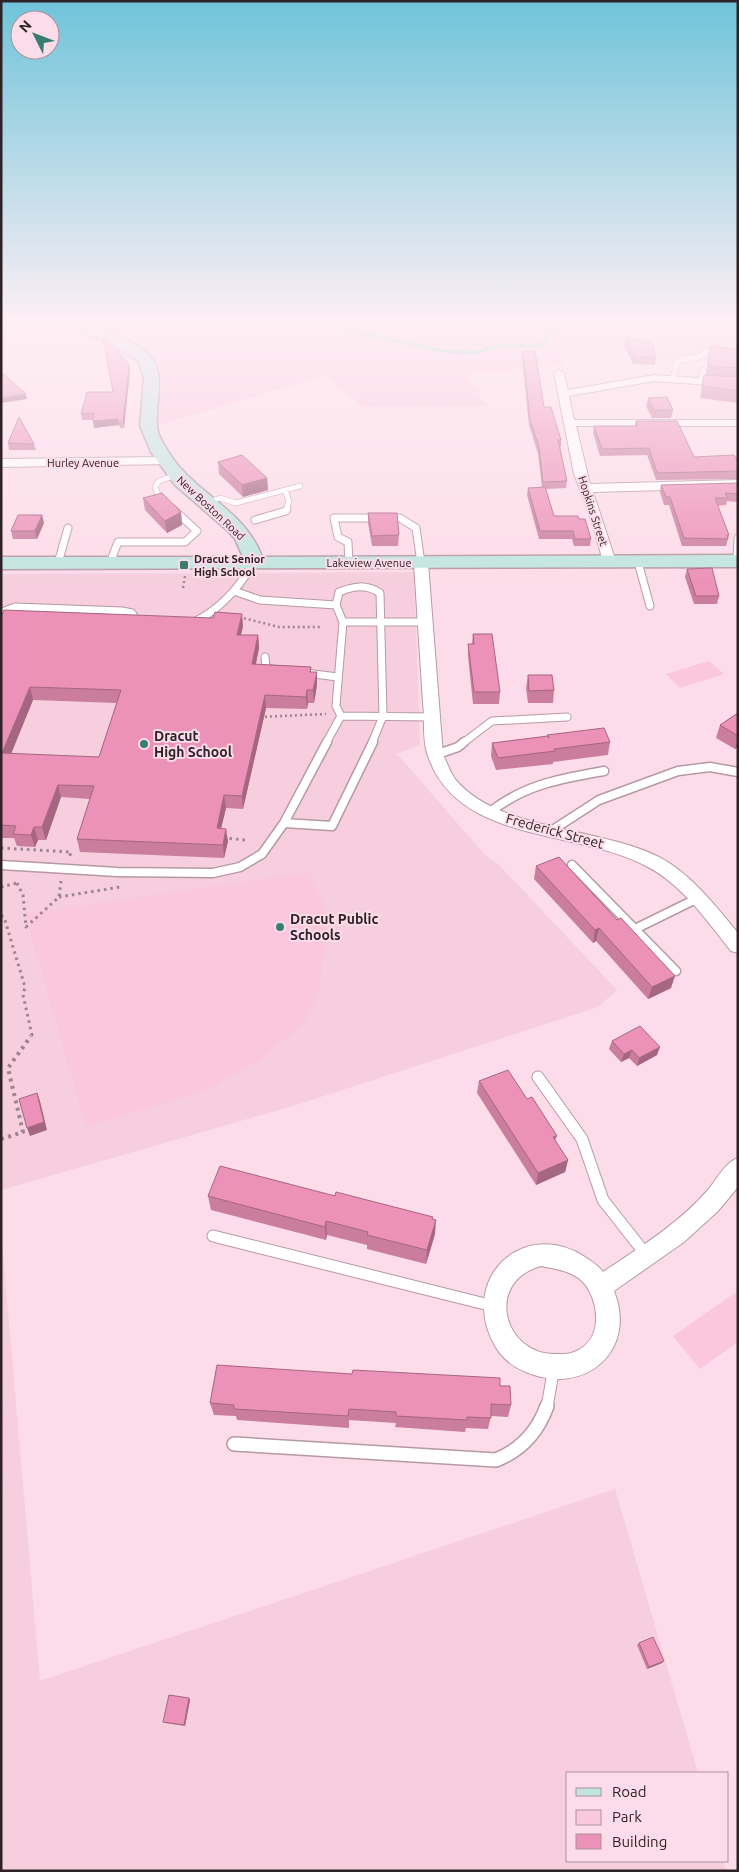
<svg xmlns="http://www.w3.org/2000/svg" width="739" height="1872" font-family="Ubuntu,sans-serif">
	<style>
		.built { fill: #f6cedd }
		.green { fill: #fbc7db }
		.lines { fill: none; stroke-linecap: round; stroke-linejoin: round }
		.stream { stroke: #59dcc6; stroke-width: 3 }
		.lane-far4-casing { stroke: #b699a4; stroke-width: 6 }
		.lane-far3-casing { stroke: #b699a4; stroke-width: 9 }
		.lane-far2-casing { stroke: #b699a4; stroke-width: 11 }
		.lane-far1-casing { stroke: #b699a4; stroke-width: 13 }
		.lane-casing { stroke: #b699a4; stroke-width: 16 }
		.street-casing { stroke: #b699a4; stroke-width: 2 }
		.secondary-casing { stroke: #b699a4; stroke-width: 3 }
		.path-far2 { stroke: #9c858e; stroke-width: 2.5; stroke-dasharray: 2 3; stroke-linecap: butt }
		.path-far1 { stroke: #9c858e; stroke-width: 3; stroke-dasharray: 2.5 4; stroke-linecap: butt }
		.path { stroke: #9c858e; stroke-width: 4; stroke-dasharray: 3 4.5; stroke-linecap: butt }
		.lane-far4 { stroke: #fff; stroke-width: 5 }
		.lane-far3 { stroke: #fff; stroke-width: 7 }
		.lane-far2 { stroke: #fff; stroke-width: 8 }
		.lane-far1 { stroke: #fff; stroke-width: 11 }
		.lane { stroke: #fff; stroke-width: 13 }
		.street { fill: #fff; fill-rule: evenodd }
		.secondary { fill: #c0e5df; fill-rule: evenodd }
		.wall { fill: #cb7d9e; fill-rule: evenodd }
		.shaded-wall { fill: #a56681 }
		.building { fill: #ec91b8; stroke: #a56681; fill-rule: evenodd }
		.poi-dot { fill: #397d71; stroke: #fcdce8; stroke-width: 2 }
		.labels { text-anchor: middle; stroke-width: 4; stroke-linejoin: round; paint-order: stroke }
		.far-street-label { font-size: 11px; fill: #2e2227; stroke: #fcdce8 }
		.far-poi-label { font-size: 11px; font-weight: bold; fill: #2e2227; stroke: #fcdce8; text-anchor: start }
		.poi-label { font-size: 14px; font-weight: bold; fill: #2e2227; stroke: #fcdce8; text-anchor: start }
		.street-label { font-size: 14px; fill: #2e2227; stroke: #fcdce8 }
	</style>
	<rect width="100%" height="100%" fill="#fcdce8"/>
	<path class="built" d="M414,572L420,744L397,754L485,855L499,865L617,990L598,1007L296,1105L1,1190V574Z
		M1,1231L40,1681L615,1489L698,1773H568V1861H723L726,1871H1Z"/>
	<path class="green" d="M91,324H738V364L657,358L654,351L560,352L564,365L467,374L486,406L363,407L325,376L158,425C154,409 163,394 162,378C161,350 113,333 91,324Z
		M709,661L724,674L680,688L666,674Z
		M309,872L323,901L325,939L319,992L304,1023L263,1058L207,1090L86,1127L25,914Z
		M735,1293L738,1296V1342L700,1369L673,1336Z
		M1,1396C10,1432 4,1472 1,1509Z"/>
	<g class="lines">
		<path class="stream" d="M323,324L442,351L474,353L497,346H541L559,324"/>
		<defs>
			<path id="lane-far4" d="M673,379L677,361L699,357L710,350L738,352
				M701,381L703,370
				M285,490L289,501L286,510
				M206,503L220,498L236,503L300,486
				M175,510L158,494L155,487L159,481L176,475"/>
			<path id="lane-far3" d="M255,520L286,511L287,509
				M737,561L738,538
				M638,562L650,606
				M58,563L68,528
				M110,563L118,542H185L197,531L173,509
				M349,563L348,542L338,537L334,518H400L416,528L421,563
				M234,591L260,600L336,605L339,592C354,586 366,584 380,593L383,716L372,743
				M2,612L15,607L122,611L132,613L136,620
				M194,622C221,609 239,588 254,562
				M343,622H425
				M265,657L266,667L275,670
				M305,673L338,677
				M341,716L432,717
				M326,743L341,716L336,706L343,622L336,605
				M463,743L492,721L567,717"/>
			<path id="lane-far2" d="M435,755L458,747L464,742
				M490,812C526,784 560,779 604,771
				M284,823L327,742
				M551,831L599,800L678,771L710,767L738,772
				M1,865L117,872L213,873L240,867L262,854L284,823L332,826L373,742
				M572,865L676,971
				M635,929L696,899"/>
			<path id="lane-far1" d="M538,1077L582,1139L603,1200L647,1256
				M213,1236L493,1306
				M547,1407L554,1367"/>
			<path id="lane" d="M234,1444L496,1460C521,1450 538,1431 547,1406"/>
			<path id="street" d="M559,370L564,373L568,390L654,375L738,381V387L654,381L569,396L574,420H738V426H576L590,484L738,480V488L593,492L616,562L609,566L604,565L590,515L574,474L554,373Z
				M164,457L168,458L170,461L168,464L1,467V459Z
				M421,559L428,563L443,755C447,762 450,772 455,779C497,831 601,827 659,857C691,874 715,905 738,933V953L731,951C707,921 682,884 646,866C577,829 458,844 428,756C422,741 425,719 423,703C420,657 417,610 414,563Z
				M738,1158V1187L718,1211L684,1242L614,1291C638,1351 584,1397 526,1372C513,1367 502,1358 495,1346C457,1278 524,1217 585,1257C592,1262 598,1265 603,1272C639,1248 678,1224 707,1191C716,1181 724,1163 738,1158ZM541,1266C556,1269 572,1271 583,1282C599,1300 603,1336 580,1349C572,1354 566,1354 558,1354C504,1357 483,1282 541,1266Z"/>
			<path id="secondary" d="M69,324C75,324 82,323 88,324C104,327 137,343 149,355C167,375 155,401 157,425C157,433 161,440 165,446C188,491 245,508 262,557L738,555V567L1,569V557H243L235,539L228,531L175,485L151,452L140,426L144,377L138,361L116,347L71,327Z"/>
		</defs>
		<use href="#lane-far4" class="lane-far4-casing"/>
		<use href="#lane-far3" class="lane-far3-casing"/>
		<use href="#lane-far2" class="lane-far2-casing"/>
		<use href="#lane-far1" class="lane-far1-casing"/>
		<use href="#lane" class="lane-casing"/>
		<use href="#street" class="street-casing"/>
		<use href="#secondary" class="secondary-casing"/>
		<path class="path-far2" d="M183,588L185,576
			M239,617L279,627H320
			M260,717L326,714"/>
		<path class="path-far1" d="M223,838L246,840
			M1,848L71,852L69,858
			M17,883L23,895L26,927L59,897L61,881
			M1,887L17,883
			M59,897L120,887
			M1,916L4,917L25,987L23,995L32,1035L30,1037"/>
		<path class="path" d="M1,1139L23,1132L8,1068L31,1036"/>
		<use href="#lane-far4" class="lane-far4"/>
		<use href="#lane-far3" class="lane-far3"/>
		<use href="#lane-far2" class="lane-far2"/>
		<use href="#lane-far1" class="lane-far1"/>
		<use href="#lane" class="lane"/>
		<use href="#street" class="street"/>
		<use href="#secondary" class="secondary"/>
	</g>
	<path class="wall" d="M626,337L656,357L655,365L633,364L624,345Z
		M710,346L738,349V403L700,398L704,375H706L708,357Z
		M523,352L544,407L561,440V447H560L567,481L566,488L546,489L554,516L579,519L591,539L590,546H574L572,539H539L527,495L528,488L542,487L538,454L529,425L522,359Z
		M129,365L130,371L124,428H120L119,425L94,428L93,420H82L81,414L113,392Z
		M648,398L673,410L671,418H652L646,406Z
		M636,421L694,457L738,461V479L656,480L647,455L600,456L593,433L594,426H635Z
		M8,443L34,444L36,450H9Z
		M218,462L267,478L268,490L243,497L219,474Z
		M738,483V502L727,501L726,505L717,506L729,535L726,546H682L669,505H664L660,492L661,485Z
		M143,498L181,512L182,525L167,533L145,510Z
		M368,513L399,535L398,546H372L368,523Z
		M42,515L44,523L37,539H13L11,531Z
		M687,569L719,596L717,604H694L685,577Z
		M1,616L243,626L241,635H258L259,648L256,664L311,667V672H317V685L314,703H308L307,709L266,708L243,809L226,808L221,828L228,841L224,858L80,852L77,839L90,799L61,797L46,840H38L35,847L17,846L14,838H1ZM33,700L117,703L99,757L11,754Z
		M473,634L500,692L499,704H473L468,656V644H472Z
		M528,675L554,690L553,703H528L526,688Z
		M738,713V747L735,749L716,738L720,725Z
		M547,735L610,742L608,755L553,762V764L496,770L491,756L492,743L547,737Z
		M536,866L671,988L648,999L596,941L593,943L534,879Z
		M612,1041L657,1055L637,1066L629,1058L621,1062L609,1049Z
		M479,1081L527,1099L557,1136L555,1141L568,1160L565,1172L536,1185L477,1093Z
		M208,1196H335L433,1219L435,1234L426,1264L367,1249V1245L327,1235L326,1240L211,1210Z
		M500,1386L511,1405L508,1417L491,1416L488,1429L466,1428L465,1432L395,1427L396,1423L349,1420V1428L237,1420L236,1416L214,1415L210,1403Z
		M639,1643L662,1663L647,1669L637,1645Z
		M189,1698L190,1700L185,1726L165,1723L163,1722Z"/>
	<path class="shaded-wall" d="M129,365L130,371L124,428L123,422Z
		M26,394L27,399L1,403V398Z
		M118,419L119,425L94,428L93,421Z
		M267,478L268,490L243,497L242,485Z
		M181,512L182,525L167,533L165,521Z
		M42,515L44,523L37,539L35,531Z
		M242,614L243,626L238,647L237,635Z
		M258,635L259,648L253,677L252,664Z
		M317,672V685L314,703L313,690Z
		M30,687L33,700L6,766L2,753Z
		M307,690L308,703L307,709L306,697Z
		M265,695L266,708L243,809L242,796Z
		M738,739V747L735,749Z
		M58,785L61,797L46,840L42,827Z
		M224,795L226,808L218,841L217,828Z
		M34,827L38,840L35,847L31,835Z
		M226,829L228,841L224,858L223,845Z
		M599,928L596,941L593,943L595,930Z
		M675,976L671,988L648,999L652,987Z
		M660,1047L657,1055L637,1066L639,1058Z
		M632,1050L629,1058L621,1062L624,1054Z
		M37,1093L40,1101L47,1130L30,1136L27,1128Z
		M568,1160L565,1172L536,1185L538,1173Z
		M436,1220L435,1234L426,1264L427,1250Z
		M326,1221L327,1235L326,1240L325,1227Z
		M664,1661L662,1663L647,1669L649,1667Z
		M189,1698L190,1700L185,1726L184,1725Z"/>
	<path class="building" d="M626,337L652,343L656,357H634Z
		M103,338L109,340L129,365L123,422H119L118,419L93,421L94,413L81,414L87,392H113Z
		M710,346L738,349V368L709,366Z
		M535,351L544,407H551L561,440H558L567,481L543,482L539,447L530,419L523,352Z
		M1,372L26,394L1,398Z
		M704,375L738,377V391L702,386Z
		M667,397L673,410H654L648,398Z
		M19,417L34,444L8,443Z
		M636,421H677L694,457L734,455L738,461V471L657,473L649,448L602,449L594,426H637Z
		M242,455L267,478L242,485L218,462Z
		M738,483V494L725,493L728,498H715L729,535H727L728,539L684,538L670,497H666L661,485Z
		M545,487L554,516H578L579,519H585L591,539H575L573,531H540L528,488Z
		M162,493L181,512L165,521L143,498Z
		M368,513H397L399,535L372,536Z
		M18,515H42L35,531H11Z
		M712,568L719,596H696L687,569Z
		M4,610L213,618L215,612L242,614L237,635H258L252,664L311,667L310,672H317L313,690H307L306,697L265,695L242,796L224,795L217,828L226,829L223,845L77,839L94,786L58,785L42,827H34L31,835L13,834L16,826L1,825V616ZM30,687L121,690L99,757L2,753Z
		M473,634H492L500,692H474L468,644H474Z
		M528,675H552L554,690L529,691Z
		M738,713V736L720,725Z
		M604,728L610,742L554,749L555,751L498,758L492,743L548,736L549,738L547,735Z
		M559,857L617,920L621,918L675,976L652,987L599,928L595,930L536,866Z
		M640,1026L660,1047L639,1058L632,1050L624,1054L612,1041Z
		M508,1070L527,1099L532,1097L557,1136L553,1137L568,1160L538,1173L479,1081Z
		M37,1093L44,1122L27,1128L19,1099Z
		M220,1166L335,1196L336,1192L433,1217L432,1219L436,1220L427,1250L367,1235L368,1232L326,1221L325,1227L208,1196Z
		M217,1365L352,1374L353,1370L500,1378V1386H510L511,1405L491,1404V1418L467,1417V1420L396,1416V1412L349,1409L348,1416L234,1409V1405L210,1403Z
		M653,1637L664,1661L649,1667L639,1643Z
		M169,1695L189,1698L184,1725L163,1722Z"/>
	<linearGradient id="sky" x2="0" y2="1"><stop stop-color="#6fc4da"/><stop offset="0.55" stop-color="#feeff5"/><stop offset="1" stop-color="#feeff5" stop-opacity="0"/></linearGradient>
	<rect width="739" height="586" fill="url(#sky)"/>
	<g class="poi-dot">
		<rect x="179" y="560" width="10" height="10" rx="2.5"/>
		<circle cx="144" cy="744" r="5"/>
		<circle cx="280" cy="927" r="5"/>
	</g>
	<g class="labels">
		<g class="far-street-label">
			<text x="83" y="467">Hurley Avenue</text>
			<text transform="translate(211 508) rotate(43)" y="4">New Boston Road</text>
			<text transform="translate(593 511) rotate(72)" y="4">Hopkins Street</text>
			<text x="369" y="567">Lakeview Avenue</text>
		</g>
		<g class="far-poi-label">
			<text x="194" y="563">Dracut Senior<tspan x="194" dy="13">High School</tspan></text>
		</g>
		<g class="poi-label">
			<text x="154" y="741">Dracut<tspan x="154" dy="16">High School</tspan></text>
			<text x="290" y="924">Dracut Public<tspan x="290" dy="16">Schools</tspan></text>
		</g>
		<g class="street-label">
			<text transform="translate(555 831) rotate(15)" y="5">Frederick Street</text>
		</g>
	</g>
	<rect width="739" height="1872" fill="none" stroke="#2e2227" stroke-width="5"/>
	<rect x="566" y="1772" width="162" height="90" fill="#fcdce8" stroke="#aa929b"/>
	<rect x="576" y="1788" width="25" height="8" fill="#c0e5df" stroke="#aa929b"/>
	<text x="612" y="1797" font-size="15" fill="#2e2227">Road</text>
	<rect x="576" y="1810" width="25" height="15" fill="#fbc7db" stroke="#aa929b"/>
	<text x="612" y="1822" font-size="15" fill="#2e2227">Park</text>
	<rect x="576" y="1834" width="25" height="15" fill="#ec91b8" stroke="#aa929b"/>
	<text x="612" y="1847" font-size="15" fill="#2e2227">Building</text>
	<g transform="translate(35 35) rotate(312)"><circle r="24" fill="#fcdce8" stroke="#aa929b"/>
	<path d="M0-4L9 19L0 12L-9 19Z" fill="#397d71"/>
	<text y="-8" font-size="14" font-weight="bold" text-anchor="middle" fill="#2e2227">N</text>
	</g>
</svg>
